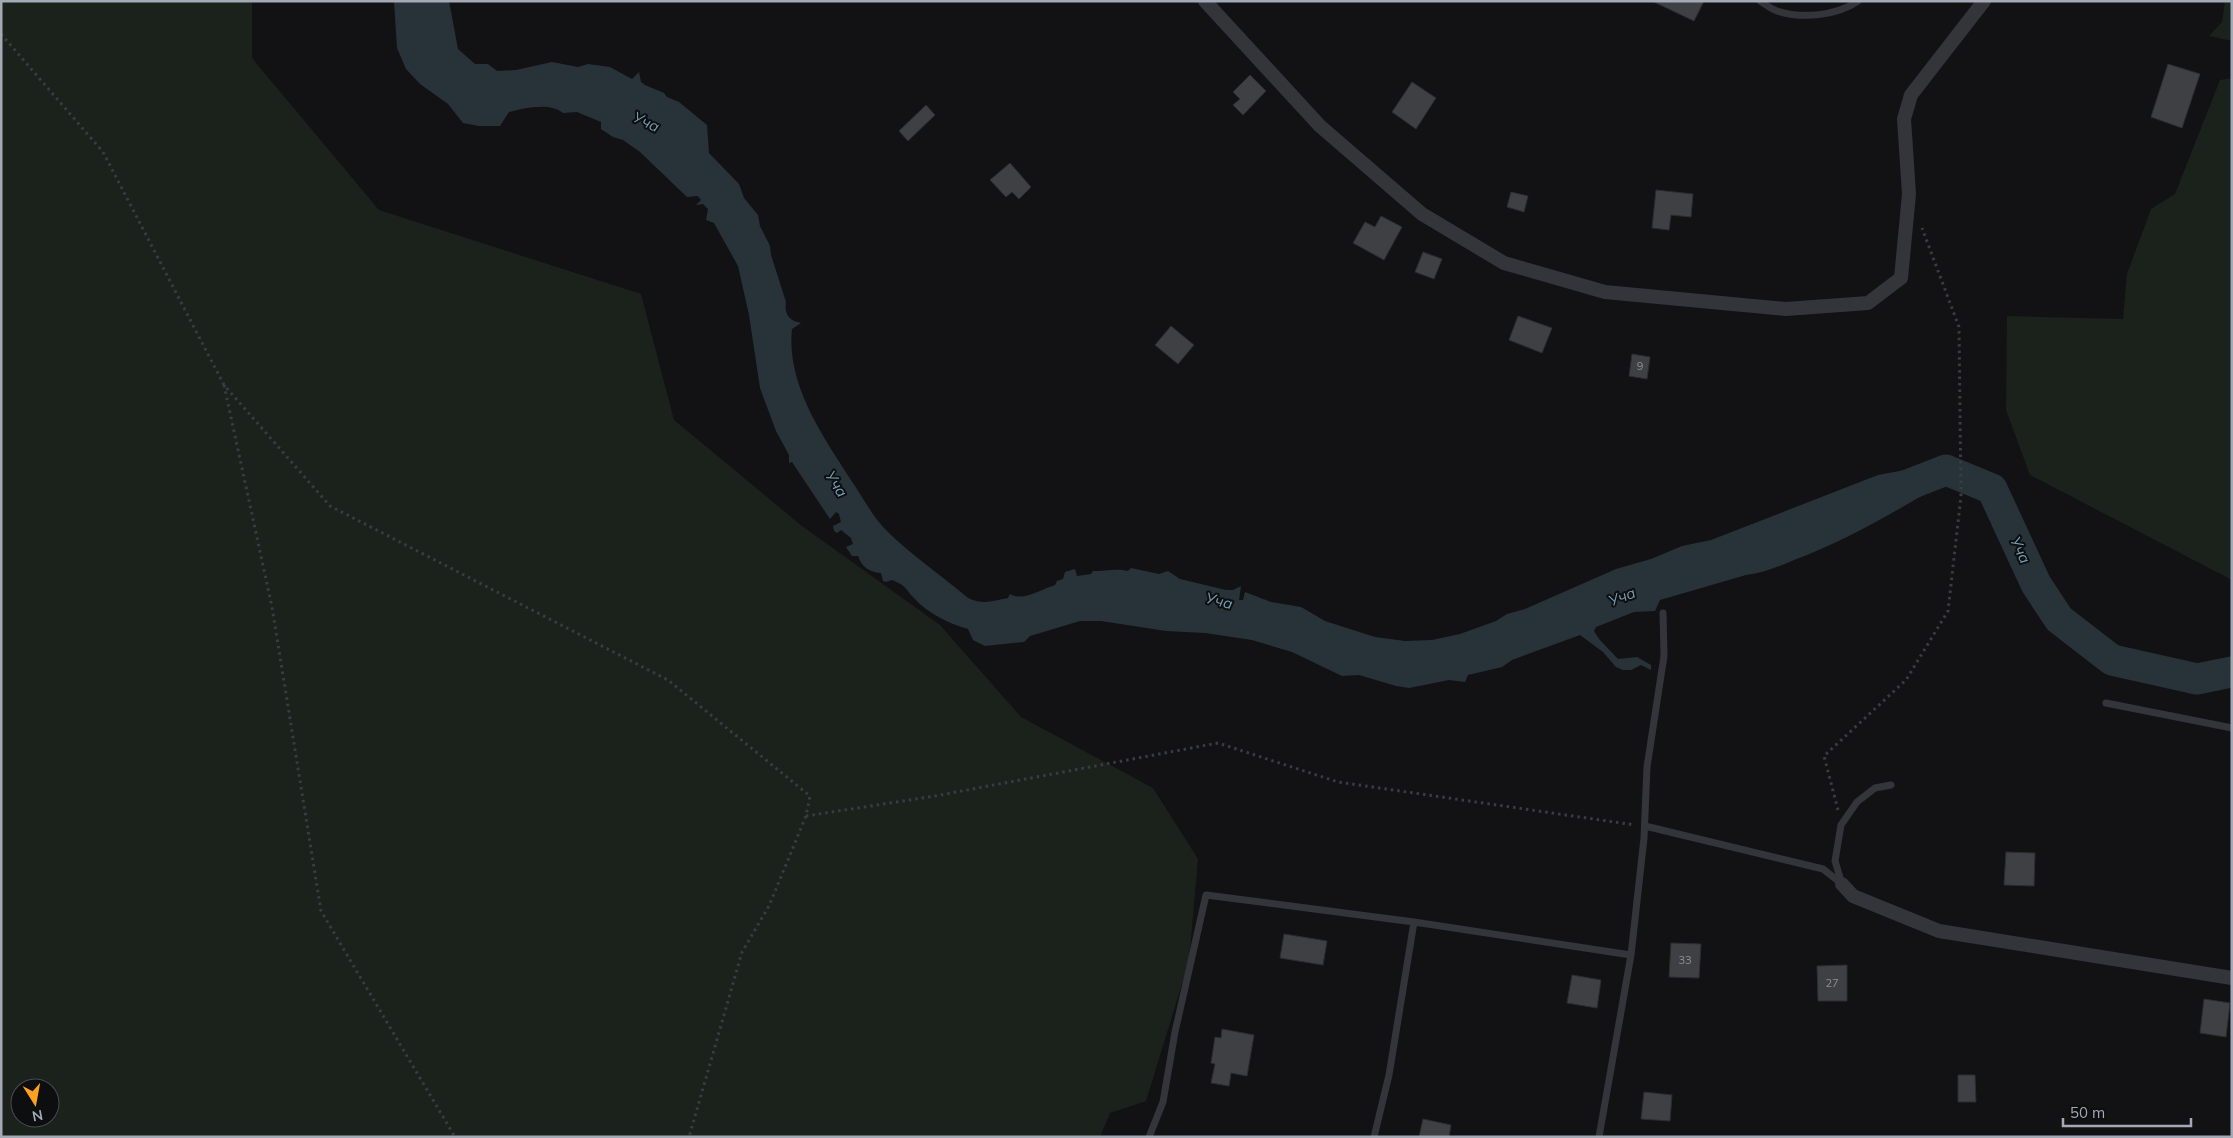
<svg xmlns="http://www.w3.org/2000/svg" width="2233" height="1138" font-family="Mulish,sans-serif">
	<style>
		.green { fill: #1a221b; fill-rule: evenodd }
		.water { fill: #283339 }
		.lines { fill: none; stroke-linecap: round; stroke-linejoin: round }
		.river { stroke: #283339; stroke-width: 31 }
		.building { fill: #3e4044; stroke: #2c2d30 }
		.path { stroke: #393c41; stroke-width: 3; stroke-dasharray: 2.5 4; stroke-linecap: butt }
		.service { stroke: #33353a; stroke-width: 7 }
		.minor { stroke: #33353a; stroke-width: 14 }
		.labels { text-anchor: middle; stroke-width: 4; stroke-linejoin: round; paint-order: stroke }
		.number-label { font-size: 11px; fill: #8a909a }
		.water-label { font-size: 15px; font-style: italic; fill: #769db4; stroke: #0d0e0f }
	</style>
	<rect width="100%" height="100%" fill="#121214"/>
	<path class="green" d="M1,1H252V58L379,210L641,294L674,420L802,526L940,625L1021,717L1153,788L1198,859L1189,961L1146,1101L1110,1113L1100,1137H1ZM20,1088H50V1118H20Z
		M2225,1H2232V41L2209,36L2222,22Z
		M2232,78V580L2030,475L2006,410L2007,316L2123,319L2127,274L2151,209L2175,194L2220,80Z"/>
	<path class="water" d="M394,1H449L458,49L475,64H488L497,71L516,70L552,62L578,67L588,64L610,67L632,79L639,72L641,82L645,85L664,93L667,97L679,102L707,125L709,153L739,184L744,198L758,215L760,226L770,246L771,255L786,302C784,314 789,321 801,323L792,329C786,385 824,438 853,483C863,498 873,517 886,530C911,555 941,575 968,598C982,605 994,601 1008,598L1010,594C1022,602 1042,589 1055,585L1057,581L1063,579L1065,572L1075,569L1077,576L1091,574L1093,571C1105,571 1117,568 1128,571L1131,568L1159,574L1168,571L1180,579L1226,590H1233L1241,586L1239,600H1243L1245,592L1271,602L1301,607L1325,621L1375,637L1405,641L1432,640L1460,634L1496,621L1507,614L1525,609L1616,569L1651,559L1682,546L1711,540L1878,475L1937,464L1940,485C1893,513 1845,541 1794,560C1778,567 1763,573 1746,575L1660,600L1655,611L1634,612L1596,627L1594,631L1599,639L1618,659L1637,657L1651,665V670L1641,665L1631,670H1623L1616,667L1603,652L1580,635L1512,660L1502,667L1468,675L1465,682L1449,680L1409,688L1396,686L1359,675L1342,676L1292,652L1252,640L1205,633L1166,631L1101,621H1080L1030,636L1024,642L985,646L973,640L968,629C949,624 926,612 913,597C904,587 906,586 892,580L886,582L883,581L881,573C869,572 862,567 858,556H852L846,547L853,544L851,538L841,530L837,533L834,531L833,526L841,522L839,514L836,512L830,519L792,462L789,463V455L776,431L760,388L749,315L738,266L714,223L706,220L708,209L703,204L696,205L701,200L698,196L687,197L640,152L623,140L613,137L601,129V122L577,112L563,113C550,102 525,108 509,112L500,126H479L463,123L448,104L420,84L406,69L397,48Z"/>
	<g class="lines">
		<path class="river" d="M1900,488L1946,470L1992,489L2036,584L2059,619L2112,660L2197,679L2232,672"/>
	</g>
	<path class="building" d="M1652,1H1704L1694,21Z
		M2168,64L2200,74L2182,128L2151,117Z
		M1250,75L1266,91L1243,115L1233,105L1240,99L1233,92Z
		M1412,82L1436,98L1416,129L1392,112Z
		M926,105L935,115L908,141L899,131Z
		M1010,163L1031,187L1019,199L1012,192L1006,197L990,180Z
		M1656,190L1693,194L1691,217L1671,215L1669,230L1652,228Z
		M1511,192L1528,196L1524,212L1507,207Z
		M1381,216L1402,227L1384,260L1353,243L1365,222L1375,227Z
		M1423,252L1442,259L1434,279L1415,272Z
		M1518,316L1552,328L1542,353L1509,340Z
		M1171,326L1194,345L1178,364L1155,345Z
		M1632,354L1650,357L1647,379L1629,376Z
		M2006,852L2035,853L2034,886L2004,885Z
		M1284,934L1327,941L1323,965L1280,958Z
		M1671,943L1701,944L1699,978L1669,977Z
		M1847,965V1001H1818L1817,966Z
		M1572,975L1601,980L1597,1008L1567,1003Z
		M2204,999L2230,1003L2226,1037L2200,1033Z
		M1222,1029L1254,1035L1247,1076L1231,1073L1229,1086L1211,1083L1215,1064L1211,1063L1215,1037L1221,1038Z
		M1958,1075H1975L1976,1102H1958Z
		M1644,1092L1672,1095L1670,1121L1641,1119Z
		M1423,1119L1451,1125L1449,1137H1419Z"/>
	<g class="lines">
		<path class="path" d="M1,34L103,152L224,385L330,506L668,680L810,796L806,816L769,906L742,952L689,1137
			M224,385L272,607L321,911L455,1137
			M1838,810L1824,756L1906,680L1948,611L1961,496L1959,327L1922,228
			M806,816L935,796L1218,743L1338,782L1635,825"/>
		<path class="service" d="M1760,1C1765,4 1771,9 1777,11C1802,19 1836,16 1858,1
			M2106,703L2232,728
			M1645,826L1823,869L1842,884
			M1842,884L1835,861L1841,825L1857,802L1875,788L1891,785
			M1149,1137L1163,1102L1175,1032L1206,895L1414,922L1631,955
			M1374,1137L1389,1075L1414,922
			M1599,1137L1631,955L1644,838L1647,767L1664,656L1663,613"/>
		<path class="minor" d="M1205,1L1320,126L1422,214L1504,263L1605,292L1786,309L1868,303L1901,278L1909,194L1904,119L1911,95L1984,1
			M1842,884L1853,896L1939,931L2232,978"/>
	</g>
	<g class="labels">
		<g class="number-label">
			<text x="1640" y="370">9</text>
			<text x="1685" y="964">33</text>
			<text x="1832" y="987">27</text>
		</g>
		<g class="water-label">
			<text transform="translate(646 122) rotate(25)" y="5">Уча</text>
			<text transform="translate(836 484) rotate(58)" y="5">Уча</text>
			<text transform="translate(2020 550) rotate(65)" y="5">Уча</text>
			<text transform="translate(1622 597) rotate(-21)" y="5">Уча</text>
			<text transform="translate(1219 601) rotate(14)" y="5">Уча</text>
		</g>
	</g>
	<rect width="2233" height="1138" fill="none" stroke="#a3aab6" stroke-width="5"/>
	<g transform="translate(35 1103) rotate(169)"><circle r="24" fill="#0d0e0f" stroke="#494c52"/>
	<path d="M0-4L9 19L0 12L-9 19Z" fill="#ffa120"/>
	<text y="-8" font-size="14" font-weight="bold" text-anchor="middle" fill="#a3aab6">N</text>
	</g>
	<path d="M2063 1118v8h128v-8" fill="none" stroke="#a3aab6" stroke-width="2.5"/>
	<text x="2070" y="1118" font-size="15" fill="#a3aab6" stroke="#0d0e0f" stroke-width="4" paint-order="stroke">50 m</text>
</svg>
